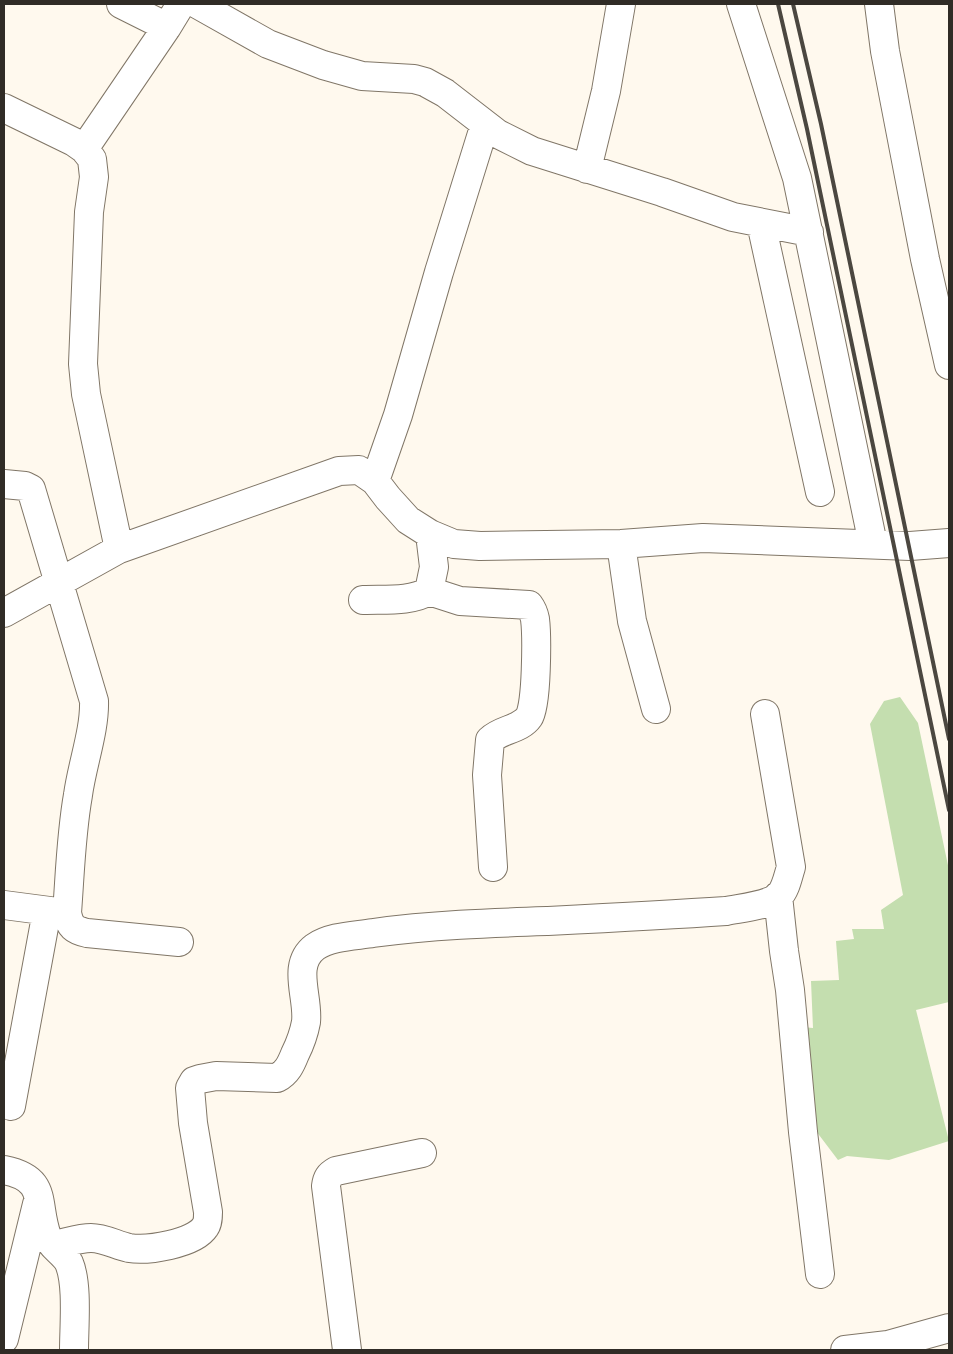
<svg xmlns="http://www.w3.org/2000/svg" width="953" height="1354" font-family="'Alegreya Sans',sans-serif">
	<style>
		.water { fill: #c4deaf }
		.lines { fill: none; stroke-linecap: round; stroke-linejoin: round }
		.minor-casing { stroke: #807667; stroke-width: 30 }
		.minor { stroke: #fff; stroke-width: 28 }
		.rail { stroke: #4b4740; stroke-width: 4 }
	</style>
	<rect width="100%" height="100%" fill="#fff9ee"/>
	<path class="water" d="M900,697L918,723L949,870V1002L916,1010L949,1141L889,1160L847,1156L838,1160L791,1098L802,1027L813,1028L811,981L839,980L836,941L854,939L852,929H884L881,910L903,895L870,724L884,701Z"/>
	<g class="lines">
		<defs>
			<path id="minor" d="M121,4L167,27
				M197,4L268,44L323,65L362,76L414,79L425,82L445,93L498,134L532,151L662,192L733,217L809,232
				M741,4L797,178L873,544
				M879,4L885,51L925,259L949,365
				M4,108L74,142L84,149L92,159L94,177L89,212L83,364L86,394L119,549
				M84,149L167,27L181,4
				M587,169L606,91L621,4
				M761,223L820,492
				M375,481L398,415L439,272L485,124
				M4,484L25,486L31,489L94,701C95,730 82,765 78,795C71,834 70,874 67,913C70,927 74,930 87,933L179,942
				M621,544L632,621L656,709
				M429,591L460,601L529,605C532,609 534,614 535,619C537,635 537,706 529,717C520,730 501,729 490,740L487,775L493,867
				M363,600C384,599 411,602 429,591L434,567L430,534
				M4,613L119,549L339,471L359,470L375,481L388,498L408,520L430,534L454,544L480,546L621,544L703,538L910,546L949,543
				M778,896L784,951L790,990L803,1132L820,1274
				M4,905L65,913
				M11,1106L47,911
				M4,1170C49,1179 35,1203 47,1236C51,1247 64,1253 69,1263C78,1284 74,1326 74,1350
				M53,1245C65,1243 79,1238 91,1238C104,1238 116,1245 129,1248C147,1251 194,1244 205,1227C208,1223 208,1217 208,1212L193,1123L190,1088L194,1081L200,1079L216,1076L277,1078C287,1073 291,1064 295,1054C300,1044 304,1033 306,1022C309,997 291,965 315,947C331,936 355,936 373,933C431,925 490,923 548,921C607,918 666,915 726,911C740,908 768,906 779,896C786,889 788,876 791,867L765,714
				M4,1339L37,1204
				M888,1345L949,1328
				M347,1350L326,1186C327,1178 329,1175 336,1171L422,1153
				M845,1350L888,1345L892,1347L893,1350"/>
		</defs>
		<use href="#minor" class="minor-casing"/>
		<use href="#minor" class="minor"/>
		<path class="rail" d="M778,4L807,129L949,810
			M793,4L821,124L949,739"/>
	</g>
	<rect width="953" height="1354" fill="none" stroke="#302c26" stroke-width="10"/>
</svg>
